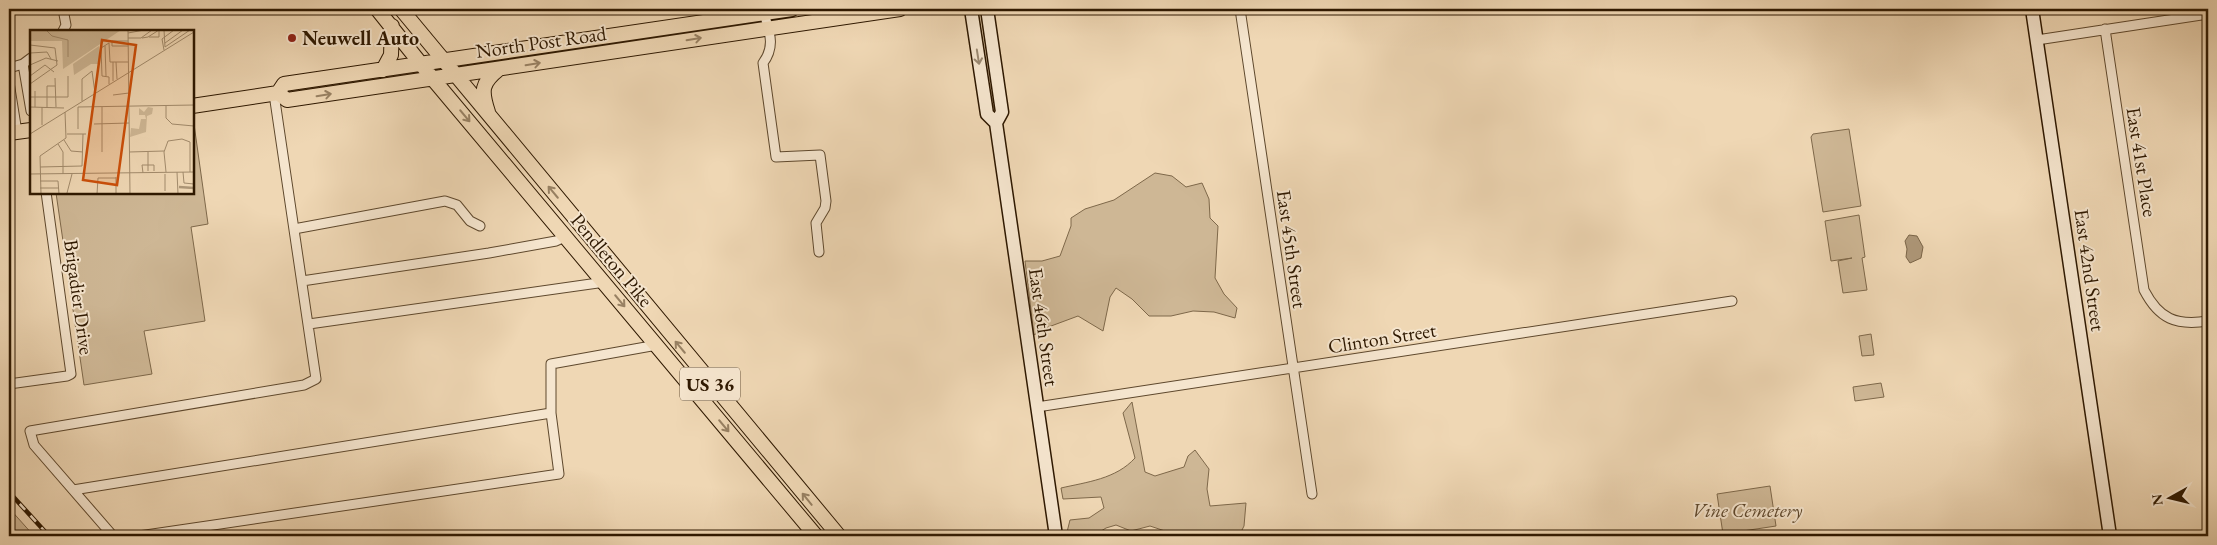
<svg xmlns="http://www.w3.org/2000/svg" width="2217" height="545" font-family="'EB Garamond',serif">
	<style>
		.green { fill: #ceb795; stroke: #7e684a }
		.water { fill: #ad9677; stroke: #7a6447 }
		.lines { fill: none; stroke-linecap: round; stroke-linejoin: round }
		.street-casing { stroke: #5e482d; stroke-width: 11 }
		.secondary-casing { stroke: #2e1800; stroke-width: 15 }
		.primary-casing { stroke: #2e1800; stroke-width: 16 }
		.street { stroke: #f5e5ce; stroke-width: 9 }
		.secondary { stroke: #f5e5ce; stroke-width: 12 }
		.primary { stroke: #efd7b4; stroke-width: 14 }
		.rail-casing { stroke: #2e1800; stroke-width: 4.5 }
		.rail { stroke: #f5e5ce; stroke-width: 2.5; stroke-dasharray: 8; stroke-linecap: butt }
		.oneway { stroke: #988163 }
		.oneway2 { stroke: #9b8971 }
		.poi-dot { fill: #8f2418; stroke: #f5e5ce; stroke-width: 2 }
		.labels { text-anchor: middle; stroke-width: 4; stroke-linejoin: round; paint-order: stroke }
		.shield { fill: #f5e5ce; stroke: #6a563e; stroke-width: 1 }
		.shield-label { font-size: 19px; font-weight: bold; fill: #2e1800 }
		.poi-label { font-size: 20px; font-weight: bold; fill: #2e1800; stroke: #f5e5ce; text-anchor: start }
		.street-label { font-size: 20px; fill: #2e1800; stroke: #f5e5ce }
		.park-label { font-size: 20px; font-style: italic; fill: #5e482d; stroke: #f5e5ce }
		.inset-river { fill: none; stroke: #ad9677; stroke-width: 2.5 }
		.inset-road { fill: none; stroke: #a28b6c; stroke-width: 1 }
		.view { fill: #cc4f0a; fill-opacity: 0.15; stroke: #cc4f0a; stroke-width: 2.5 }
		.inset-edge { fill: none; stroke: #2e1800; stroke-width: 2.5 }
	</style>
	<rect width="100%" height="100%" fill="#efd7b4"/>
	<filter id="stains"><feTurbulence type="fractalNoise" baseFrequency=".004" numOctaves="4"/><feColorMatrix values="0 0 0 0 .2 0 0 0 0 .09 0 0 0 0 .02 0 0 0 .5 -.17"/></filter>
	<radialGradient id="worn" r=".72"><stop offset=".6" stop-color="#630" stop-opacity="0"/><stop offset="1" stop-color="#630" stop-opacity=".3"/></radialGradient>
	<path class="green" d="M193,117L208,224L191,227L205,321L144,331L152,374L84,385L56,193L192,192Z
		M1849,129L1861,206L1823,212L1811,137L1813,134Z
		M1155,173L1172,176L1186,187L1202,183L1209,199L1210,218L1218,226L1215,278L1224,294L1237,308L1235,318L1214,312L1193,311L1171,316H1149L1132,299L1116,288L1110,297L1103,331L1078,316L1043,329L1034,335L1025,261H1042L1060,256L1071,226V218L1085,209L1114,200Z
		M1859,215L1865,257L1862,258L1867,290L1843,293L1838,261L1852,258L1831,261L1825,221Z
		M1871,334L1874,355L1862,356L1859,336Z
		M1881,383L1884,397L1855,401L1853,387Z
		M1132,402L1145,472L1155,476L1184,467L1188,456L1195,450L1209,469L1207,489L1210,506L1246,503L1244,526L1239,536H1180L1150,526L1131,531L1116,525L1106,528L1093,536H1066L1070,520L1089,518L1104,508L1101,497L1063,499L1061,488C1087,482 1116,479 1135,458L1123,413Z
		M1770,486L1776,526L1723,534L1717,494Z
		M9,508L34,536H9Z"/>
	<path class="water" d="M1909,235L1917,236L1923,247L1921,258L1910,263L1906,257L1907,249L1905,241Z"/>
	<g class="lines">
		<defs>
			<path id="street" d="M1240,9L1312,494
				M764,13C769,31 776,46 763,63L776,157L820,155L826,201L825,208L816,223L819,252
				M2105,29L2144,290C2159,319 2176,326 2208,321
				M63,31L66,25L63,9
				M2037,40L2208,14
				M23,64L31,111
				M9,68L23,64L31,58
				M9,82L17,132
				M294,229L445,201L457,205L470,221L480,226
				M302,281L489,253L556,241L567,236
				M309,324L605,282
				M9,384L67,376L71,374L46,192
				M1037,407L1732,301
				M73,490L551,413
				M113,536L34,445L30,431L304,385L316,379L274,94
				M139,536L559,474L551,413V364L657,345"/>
			<path id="secondary" d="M971,9L987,114L996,123L1056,536
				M987,9L1002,112L996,123
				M2032,9L2110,536"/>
			<path id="primary" d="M377,9L433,79L816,536
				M401,9L839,536
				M383,70L391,55L392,26
				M278,93L284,84L792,9
				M192,106L278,93L287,100L900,9
				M488,112C481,91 481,83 499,69
				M9,133L31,130"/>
		</defs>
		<use href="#street" class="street-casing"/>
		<use href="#secondary" class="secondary-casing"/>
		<use href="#primary" class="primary-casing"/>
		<use href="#street" class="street"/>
		<use href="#secondary" class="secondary"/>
		<use href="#primary" class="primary"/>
		<defs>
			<path id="rail" d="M9,492L49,536"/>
		</defs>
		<use href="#rail" class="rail-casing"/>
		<use href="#rail" class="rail"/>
	</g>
	<defs><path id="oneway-shaft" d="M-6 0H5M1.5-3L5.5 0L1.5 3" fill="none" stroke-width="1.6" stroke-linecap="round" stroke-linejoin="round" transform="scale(1.25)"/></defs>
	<g class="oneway">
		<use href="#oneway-shaft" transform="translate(694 39) rotate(-9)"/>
		<use href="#oneway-shaft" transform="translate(533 64) rotate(-9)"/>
		<use href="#oneway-shaft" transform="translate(324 95) rotate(-9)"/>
		<use href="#oneway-shaft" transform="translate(465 116) rotate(50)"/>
		<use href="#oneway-shaft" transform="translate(553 192) rotate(-130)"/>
		<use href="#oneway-shaft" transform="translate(620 301) rotate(50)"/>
		<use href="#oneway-shaft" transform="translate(680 347) rotate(-130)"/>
		<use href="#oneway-shaft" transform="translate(724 426) rotate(50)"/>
		<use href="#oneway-shaft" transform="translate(807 499) rotate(-129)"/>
	</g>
	<use class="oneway2" href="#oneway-shaft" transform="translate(978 57) rotate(81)"/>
	<circle class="poi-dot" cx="292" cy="38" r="5"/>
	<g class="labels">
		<rect class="shield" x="680" y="367.5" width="60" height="33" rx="4"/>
		<g class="shield-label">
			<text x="710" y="391">US 36</text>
		</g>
		<g class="poi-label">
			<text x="302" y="45">Neuwell Auto</text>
		</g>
		<g class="street-label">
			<text transform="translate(541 42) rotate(-8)" y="7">North Post Road</text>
			<text transform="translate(2142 162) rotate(81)" y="7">East 41st Place</text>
			<text transform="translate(1292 249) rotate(82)" y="7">East 45th Street</text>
			<text transform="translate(612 260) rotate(50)" y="7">Pendleton Pike</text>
			<text transform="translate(2090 270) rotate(82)" y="7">East 42nd Street</text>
			<text transform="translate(79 297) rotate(82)" y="7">Brigadier Drive</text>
			<text transform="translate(1044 327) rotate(82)" y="7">East 46th Street</text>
			<text transform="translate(1382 338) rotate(-9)" y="7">Clinton Street</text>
		</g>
		<g class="park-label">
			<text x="1747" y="517">Vine Cemetery</text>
		</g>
	</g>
	<g transform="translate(30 30)">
		<rect width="164" height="164" fill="#efd7b4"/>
		<path d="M0,0H91L33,39L32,11H0ZM69,16V34H61L44,45L43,34ZM118,77L123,78L122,84L117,86L116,102L100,107L101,98L109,99L111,89H116L115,85H109V78L114,82Z" fill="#ceb795"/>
		<path class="inset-river" d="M149,157L164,158"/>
		<path class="inset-road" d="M16,0L22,6L38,10V27M98,0L100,164M134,0L135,17L160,0M98,3L114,0M119,7H129V1M98,8H111L122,0M112,8L118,7L129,0M98,11H82V16H98M135,13L153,0M0,15L25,18M75,16L76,46M134,20L132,9L144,0M0,23L17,22L21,29M83,32V51M86,32L87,49M0,35L16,28L28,31M0,46L15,35L24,42M25,48L26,77M0,54L27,35L25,18M79,54V47L72,46L71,18L79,13L80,32H98M5,61V77M83,65L99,63M0,67H38V46M52,71V49L62,41L65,63M136,76V88L142,94L164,96M0,77L34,78M12,77V95M17,77V56H25M48,77L164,75M48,77V99M72,77V122M64,94L99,93M0,104L164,2M37,104H56M34,110L41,121L53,122M28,114L33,122V144M99,122L134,121M118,122V141M10,137L52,136L53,104M136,142L134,122L138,111L152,109L160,112V142M147,142L148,164M153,142L154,153L164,154M113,143L112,135H124V141M0,144L164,142M135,144V161M86,147V164M10,151H28L29,164M10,158H29M37,163L42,144M11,164L10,126L36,108L35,82M67,164L68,148H86"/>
		<path class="view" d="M72,10L106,15L87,155L53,150Z"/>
		<rect width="164" height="164" class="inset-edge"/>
	</g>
	<rect width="2217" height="545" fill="none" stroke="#efd7b4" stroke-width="30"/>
	<rect x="10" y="10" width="2197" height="525" fill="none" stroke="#2e1800" stroke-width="2.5"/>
	<rect x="15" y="15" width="2187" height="515" fill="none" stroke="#2e1800"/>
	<g transform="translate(2170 498) rotate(262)" stroke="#f5e5ce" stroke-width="4" paint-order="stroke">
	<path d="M0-4L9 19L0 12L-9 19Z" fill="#2e1800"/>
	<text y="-8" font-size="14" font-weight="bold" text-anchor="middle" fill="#2e1800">N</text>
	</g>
	<rect width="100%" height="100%" filter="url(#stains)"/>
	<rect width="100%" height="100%" fill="url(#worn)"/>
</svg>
